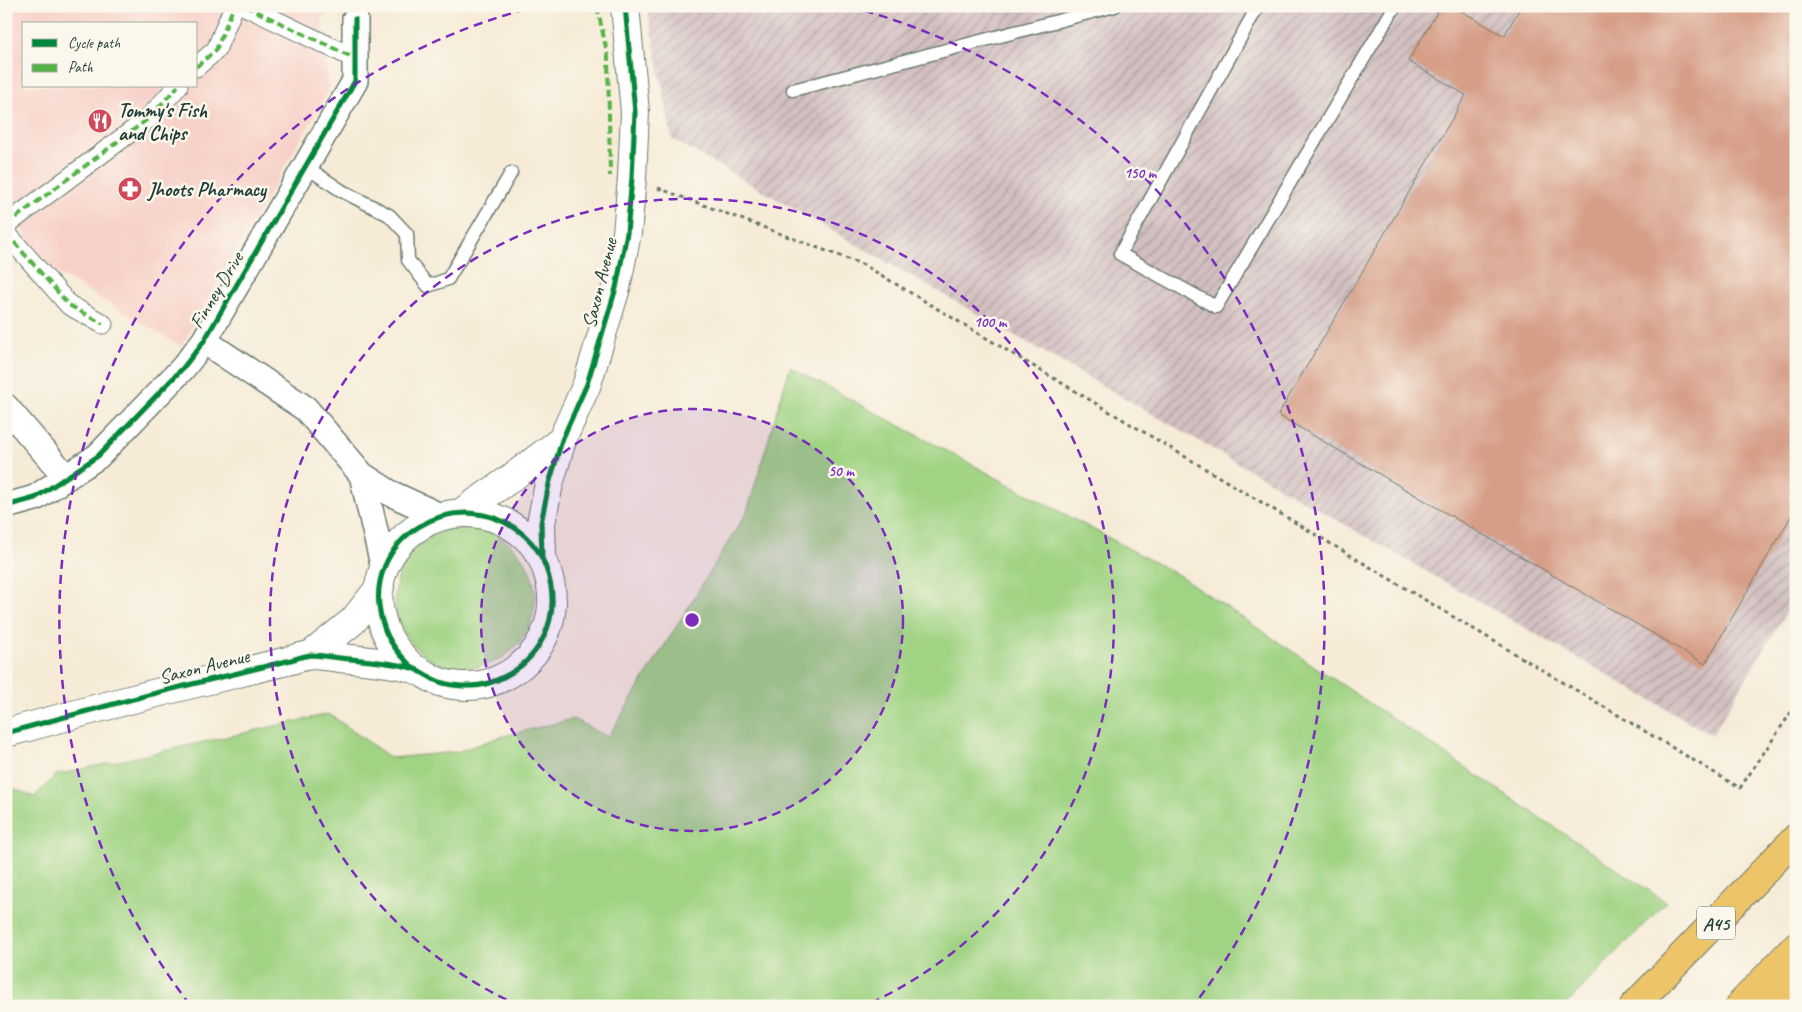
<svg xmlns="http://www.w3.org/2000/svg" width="1802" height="1012" font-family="Caveat,sans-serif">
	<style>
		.built { fill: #f7d1c8; fill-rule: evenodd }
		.industrial { fill: url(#industrial-furrows) }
		.green { fill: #a0d383; stroke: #60885c }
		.building { fill: #d69e87 }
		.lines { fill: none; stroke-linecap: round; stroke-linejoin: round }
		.service-casing { stroke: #6a7a6d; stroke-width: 15 }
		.pedestrian-casing { stroke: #6a7a6d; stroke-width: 21 }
		.minor-casing { stroke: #6a7a6d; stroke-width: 28 }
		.tertiary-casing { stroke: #6a7a6d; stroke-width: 30 }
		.trunk-casing { stroke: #6a7a6d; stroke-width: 30 }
		.path { stroke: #6a7a6d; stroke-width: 3; stroke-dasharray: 4 4; stroke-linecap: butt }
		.service { stroke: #fff; stroke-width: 12 }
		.pedestrian { stroke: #fff; stroke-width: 19 }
		.minor { stroke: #fff; stroke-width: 25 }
		.tertiary { stroke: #fff; stroke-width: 28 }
		.trunk { stroke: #eec469; stroke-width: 28 }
		.quiet { stroke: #55b346; stroke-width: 4; stroke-dasharray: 8 4; stroke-linecap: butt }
		.cycleway-casing { stroke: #fbf7ec; stroke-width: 8 }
		.cycleway { stroke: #00873e; stroke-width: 5 }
		.ring { fill: none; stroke: #7b2cbf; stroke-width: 2.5; stroke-dasharray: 9 6 }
		.labels { text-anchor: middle; stroke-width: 5; stroke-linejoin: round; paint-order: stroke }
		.shield { fill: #fbf7ec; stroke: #61756b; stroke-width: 1 }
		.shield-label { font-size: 19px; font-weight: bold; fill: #1f3d34 }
		.poi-label { font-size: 20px; font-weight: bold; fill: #1f3d34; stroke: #fbf7ec; text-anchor: start }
		.street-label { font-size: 20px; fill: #1f3d34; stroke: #fbf7ec }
		.centre { fill: #7b2cbf; stroke: #fbf7ec; stroke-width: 2.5 }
		.ring-label { font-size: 15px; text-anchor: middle; font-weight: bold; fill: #7b2cbf; stroke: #fbf7ec; stroke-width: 5; stroke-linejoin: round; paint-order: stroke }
	</style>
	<defs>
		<pattern id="industrial-furrows" width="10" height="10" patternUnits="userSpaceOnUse" patternTransform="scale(1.25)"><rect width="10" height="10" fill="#d2bfc0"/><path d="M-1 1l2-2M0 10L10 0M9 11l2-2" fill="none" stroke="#aa9c9d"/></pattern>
	</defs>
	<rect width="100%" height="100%" fill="#fbf7ec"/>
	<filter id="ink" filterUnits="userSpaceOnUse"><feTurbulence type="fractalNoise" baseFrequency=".02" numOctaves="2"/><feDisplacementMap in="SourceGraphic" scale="10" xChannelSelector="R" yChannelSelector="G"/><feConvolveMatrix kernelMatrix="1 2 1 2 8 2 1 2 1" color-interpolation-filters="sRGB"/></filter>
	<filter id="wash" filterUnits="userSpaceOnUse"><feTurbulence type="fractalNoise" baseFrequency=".0096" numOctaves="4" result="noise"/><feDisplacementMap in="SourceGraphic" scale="20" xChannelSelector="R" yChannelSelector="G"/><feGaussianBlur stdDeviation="1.12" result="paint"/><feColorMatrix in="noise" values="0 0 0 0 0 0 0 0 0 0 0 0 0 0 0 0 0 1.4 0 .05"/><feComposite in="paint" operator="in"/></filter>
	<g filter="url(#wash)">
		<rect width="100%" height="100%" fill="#f6ebd7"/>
		<path class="built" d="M6,6H327L322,20L329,90L181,346L42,264L16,218L6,225ZM24,24H196V86H24Z"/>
		<path class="industrial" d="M647,6H1796V596L1712,735L672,139Z"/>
		<path class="green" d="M790,367L1180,576L1666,902L1564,1006H6V785L34,797L56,775L329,714L391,758L457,752L500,737L573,719L608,737L747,512Z
			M395 598a70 70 0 1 1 140 0a70 70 0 1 1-140 0Z"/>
		<g id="blocks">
			<path class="building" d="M1441,6H1453L1504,36L1521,6H1796V508L1705,664L1278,415L1466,95L1408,61Z"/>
		</g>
	</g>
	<g filter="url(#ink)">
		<use href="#blocks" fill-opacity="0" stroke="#6a7a6d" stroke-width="1"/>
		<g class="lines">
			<defs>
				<path id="service" d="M1258,6L1120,254L1216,307L1395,6
					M793,90L1115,6
					M306,167L342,191L389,215L407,234L408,260L428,286L448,279L511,173"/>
				<path id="pedestrian" d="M245,6L356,59
					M196,67L216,50L234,6
					M6,225L148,119L178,86
					M6,233L69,305L103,324"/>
				<path id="minor" d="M204,341L306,409L362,475L390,493L440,516
					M6,407L66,477
					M362,475L384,569
					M6,506L35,498L98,456L183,368L204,341L355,81V19"/>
				<path id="tertiary" d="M462,512L510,479L562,440
					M542,557L541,523L549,484L562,440L587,384L616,288L627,233L632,178L635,112L625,6
					M311,655L353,621L380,587
					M6,733C79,713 152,693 226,676C246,671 267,666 287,661C295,659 303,656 311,655C320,655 330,657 340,658C361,660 392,662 412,668C419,670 426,675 433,679C448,687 473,688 489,683C540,666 564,617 546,568C542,556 534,544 525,536C458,477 356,541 383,624C388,642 400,655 413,668"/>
				<path id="trunk" d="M1634,1006L1796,838
					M1739,1006L1796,946
					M1776,1006L1796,970"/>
			</defs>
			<use href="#service" class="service-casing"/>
			<use href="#pedestrian" class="pedestrian-casing"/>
			<use href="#minor" class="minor-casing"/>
			<use href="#tertiary" class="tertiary-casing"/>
			<use href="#trunk" class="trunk-casing"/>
			<path class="path" d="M658,188L864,265L1740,788L1796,705"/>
			<use href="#service" class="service"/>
			<use href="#pedestrian" class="pedestrian"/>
			<use href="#minor" class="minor"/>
			<use href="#tertiary" class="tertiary"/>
			<use href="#trunk" class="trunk"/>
			<path class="quiet" d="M245,6L356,59
				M597,6L608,57L610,176
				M196,67L216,50L234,6
				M6,225L148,119L178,86
				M6,233L69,305L103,324"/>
			<defs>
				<path id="cycleway" d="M6,506L35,498L98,456L183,368L204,341L355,81V19
					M542,557L541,523L549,484L562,440L587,384L616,288L627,233L632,178L635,112L625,6
					M6,733C79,713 152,693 226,676C246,671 267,666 287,661C295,659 303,656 311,655C320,655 330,657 340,658C361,660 392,662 412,668C419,670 426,675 433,679C448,687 473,688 489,683C540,666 564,617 546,568C542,556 534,544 525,536C458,477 356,541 383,624C388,642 400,655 413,668"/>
			</defs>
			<use href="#cycleway" class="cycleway-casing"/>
			<use href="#cycleway" class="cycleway"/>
		</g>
	</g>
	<circle cx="692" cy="620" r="211" fill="#7b2cbf" fill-opacity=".12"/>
	<g class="ring">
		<circle cx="692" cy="620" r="211"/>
		<path d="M520 1006A422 422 0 1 1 864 1006"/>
		<path d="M190 1005A633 633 0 0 1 534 7M850 7A633 633 0 0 1 1194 1005"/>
	</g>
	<defs>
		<symbol id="restaurant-disc" viewBox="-11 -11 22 22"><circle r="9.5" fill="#d1495b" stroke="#fbf7ec"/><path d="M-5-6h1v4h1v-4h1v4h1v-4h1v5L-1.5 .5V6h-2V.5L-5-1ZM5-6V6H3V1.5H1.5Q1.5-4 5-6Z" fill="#fff"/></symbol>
		<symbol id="pharmacy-disc" viewBox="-11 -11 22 22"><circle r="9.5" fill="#d1495b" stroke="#fbf7ec"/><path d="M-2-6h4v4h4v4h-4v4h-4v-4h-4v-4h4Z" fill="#fff"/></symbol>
	</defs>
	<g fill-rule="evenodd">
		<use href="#restaurant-disc" x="86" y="107" width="28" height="28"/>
		<use href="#pharmacy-disc" x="116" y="175" width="28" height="28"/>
	</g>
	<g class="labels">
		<rect class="shield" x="1697" y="906.5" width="38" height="33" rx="4"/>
		<g class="shield-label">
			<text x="1716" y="930">A45</text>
		</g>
		<g class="poi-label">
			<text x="118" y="117">Tommy's Fish<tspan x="118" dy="23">and Chips</tspan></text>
			<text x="148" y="196">Jhoots Pharmacy</text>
		</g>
		<g class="street-label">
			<text transform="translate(599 283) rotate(-76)" y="7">Saxon Avenue</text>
			<text transform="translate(216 290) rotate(-59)" y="7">Finney Drive</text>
			<text transform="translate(204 666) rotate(-14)" y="7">Saxon Avenue</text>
		</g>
	</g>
	<circle cx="692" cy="620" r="8" class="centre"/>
	<g class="ring-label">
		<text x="1140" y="178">150 m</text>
		<text x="990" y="327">100 m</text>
		<text x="841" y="476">50 m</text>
	</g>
	<rect width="1802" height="1012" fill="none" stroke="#fbf7ec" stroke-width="25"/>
	<rect x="22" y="22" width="175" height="65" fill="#fbf7ec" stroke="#a3ada2"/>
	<rect x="32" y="39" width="25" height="8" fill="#00873e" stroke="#a3ada2"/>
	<text x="68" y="48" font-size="15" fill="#1f3d34">Cycle path</text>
	<rect x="32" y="64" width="25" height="8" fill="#55b346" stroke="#a3ada2"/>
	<text x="68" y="72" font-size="15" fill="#1f3d34">Path</text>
</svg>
